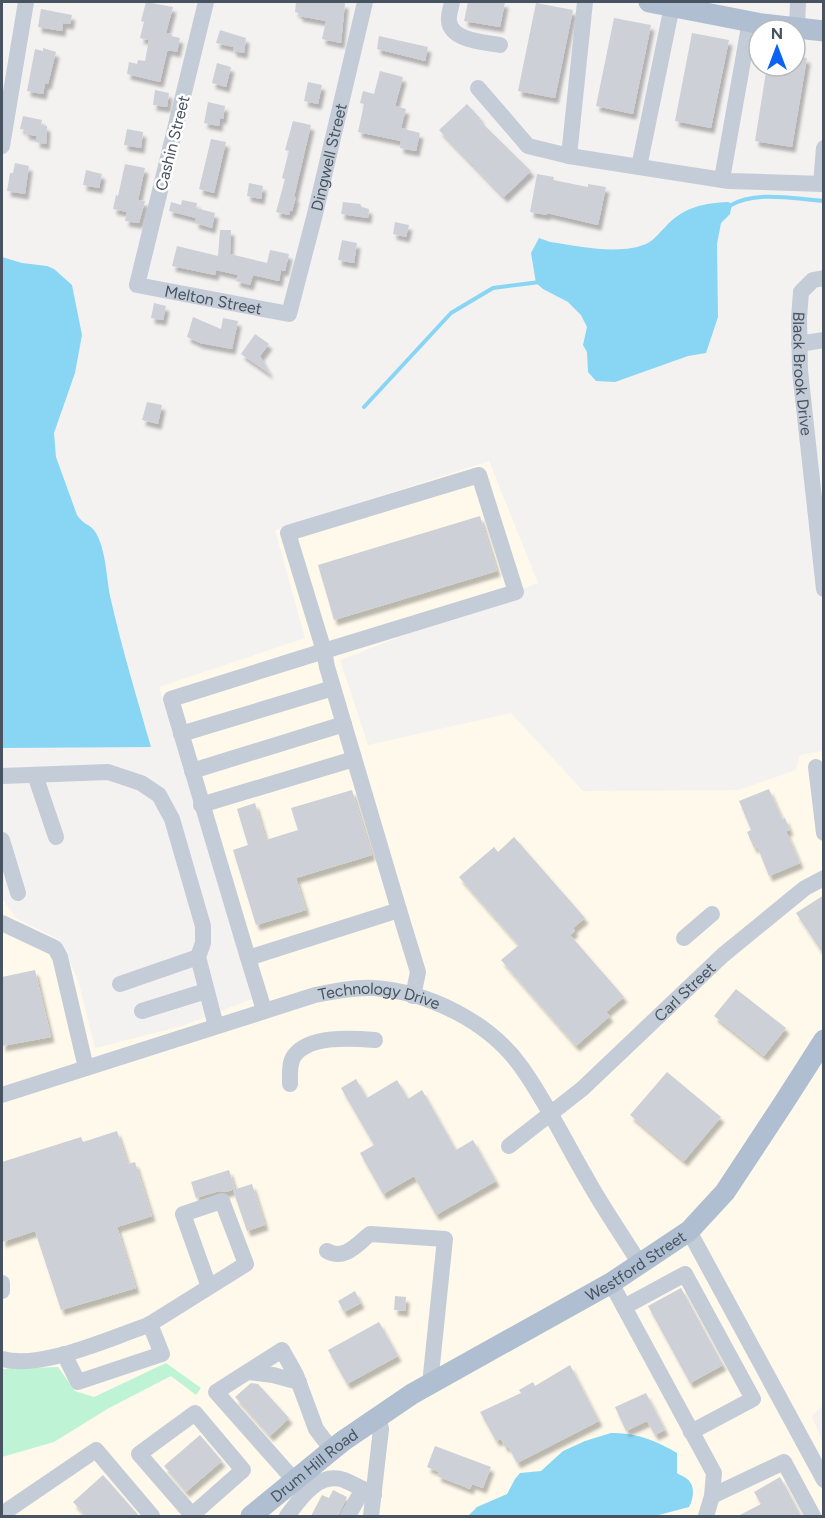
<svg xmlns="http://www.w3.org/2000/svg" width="825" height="1518" font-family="Figtree,sans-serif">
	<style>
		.commercial { fill: #fef9eb }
		.green { fill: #bef3d6 }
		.water { fill: #88d6f3 }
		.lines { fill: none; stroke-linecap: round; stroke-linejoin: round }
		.stream { stroke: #88d6f3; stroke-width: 4 }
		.building { fill: #cdd0d6; filter: url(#shadow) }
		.minor { stroke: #c4ccd7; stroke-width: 16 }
		.major { stroke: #afbed1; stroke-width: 21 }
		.labels { text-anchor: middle; stroke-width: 5; stroke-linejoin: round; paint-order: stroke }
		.street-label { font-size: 16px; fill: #475360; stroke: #fff }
	</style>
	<defs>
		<filter id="shadow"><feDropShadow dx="3.5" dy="5.5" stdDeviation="1.5" flood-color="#0004"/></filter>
	</defs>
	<rect width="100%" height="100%" fill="#f4f1f1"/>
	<path class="commercial" d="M489,461L538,583L340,660L368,745L511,713L583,791L738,790L796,770L800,755L823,751L824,1404L812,1416L823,1444V1516H2V898L16,918L60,940L78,980L95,1048L182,1026L252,999L159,687L305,638L275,530Z"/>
	<path class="green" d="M166,1363L201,1388L196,1395L171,1376L109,1408L54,1442L2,1457V1369L58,1367L75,1391L94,1397Z"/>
	<path class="water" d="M728,202L732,204L730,214L721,223L717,244L718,317L706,353L688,356L615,382L596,381L588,372L587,352L583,345L587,327L581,315L568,302L543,289L536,283L531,253L539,238L550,242C579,246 621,256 648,243C655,239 662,230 668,224C685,207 705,203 728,202Z
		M2,257L22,263L47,266L54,269L72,285L82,335L75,373L54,433L56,457L77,515C84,526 90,523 96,533C107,553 106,579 111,600C122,649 137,698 151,747L2,748Z
		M611,1433C634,1432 658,1441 677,1453V1473C681,1476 687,1477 690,1482C695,1489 693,1500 689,1507L655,1516H468L477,1507L507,1494L515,1479L520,1473L541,1471L563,1451L585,1441Z"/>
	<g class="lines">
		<path class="stream" d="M729,206C757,190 793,199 824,201
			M364,407L451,313L493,288L540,282"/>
	</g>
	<path class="building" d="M146,2L173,7L166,33L172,34L171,36L180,38L177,52L169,50L167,52L160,82L127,74L129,62L137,64L138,60L145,61L149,40L140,38L144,22L141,21Z
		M296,2L345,3L341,43L322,39L326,21L299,16V13L295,12Z
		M468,2H505L500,27L464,21Z
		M536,3L573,10L555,98L518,91Z
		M41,9L72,15L70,24L63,23L62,31L38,27Z
		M614,18L651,25L633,114L596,106Z
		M220,30L246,38L244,53L233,51V47L216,43Z
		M692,33L729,40L711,128L675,121Z
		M379,36L428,47L425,61L377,49Z
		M43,48L56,52L48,84H45L43,94L27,91L35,49L43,51Z
		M795,56L807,58L792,147L755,141L767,66H795Z
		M217,63L231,67L226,87L212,83Z
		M380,71L403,77L395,106L406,109L401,128L420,133L416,151L400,148L401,141L358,132L364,104L360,103L363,91L374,94Z
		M308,82L322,85L318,104L304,101Z
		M155,90L169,93L167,107L153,105Z
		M208,102L225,106L223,119L220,118L219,126L204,123Z
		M467,104L481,119L479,120L531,171L504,197L439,130Z
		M23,116L42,120L41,125L47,126L46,144L36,142L37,136L25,134L26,130L20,129Z
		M293,121L311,125L294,197H296L292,211L290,210L289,215L276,212L285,179L282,178L289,151L285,150Z
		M127,129L143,132L141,148L124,145Z
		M211,139L226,142L214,193L199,189Z
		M15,163L29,166L25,194L7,191L10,173H13Z
		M125,164L145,168L138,200L145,201L139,223L125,221L127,212L113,209L116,195L118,196Z
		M86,170L102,174L99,188L83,185Z
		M537,174L554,177L553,180L588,187V184L606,187L598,225L547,213V215L530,212Z
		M249,183L263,186L261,199L247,196Z
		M182,200L197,203L196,208L215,213L212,228L195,223L196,218L169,211L171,202L181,205Z
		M343,202L360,204L362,207L369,209L368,218L341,214Z
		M395,222L409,225L406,237L393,234Z
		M220,230H231L230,254L267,263L270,250L289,254L285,271L281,270L279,281L253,275L250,285L236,281L238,275L216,270L215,275L172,266L177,246L218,256Z
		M342,240L357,243L354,263L338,260Z
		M154,303L166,306L163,320L151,318Z
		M193,317L221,329L223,318L238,321L232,349L200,343L187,337Z
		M255,334L269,344L260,356L270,374L241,354Z
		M147,402L162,405L158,424L142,420Z
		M480,516L497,571L334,620L318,565Z
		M769,789L782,819L785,818L790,830L786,831L800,863L769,876L757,846L754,848L747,832L751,830L739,801Z
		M352,790L372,855L296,878L306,910L256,925L233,850L248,845L237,809L255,803L266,840L298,830L291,808Z
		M514,837L585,918L573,928L575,931L570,935L624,997L606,1012L610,1016L576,1046L501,960L519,945L459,877L494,847L498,852Z
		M824,895V955L796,913Z
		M35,970L51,1037L2,1046V977Z
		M736,989L786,1028L764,1056L714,1016Z
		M667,1072L721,1117L684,1161L630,1115Z
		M356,1079L367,1098L397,1080L408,1099L422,1090L456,1150L473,1140L496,1181L436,1215L414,1176L383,1194L360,1153L374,1145L341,1088Z
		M117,1131L128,1164L135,1162L152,1216L117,1227L136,1288L61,1310L35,1231L2,1242V1162L81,1137L83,1142Z
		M229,1170L235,1189L226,1192L219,1191L196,1198L191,1182Z
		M252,1184L265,1225L247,1231L233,1190Z
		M681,1288L723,1365L690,1383L648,1306Z
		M355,1291L361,1303L344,1312L338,1301Z
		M395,1296L406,1297L405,1311L394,1310Z
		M379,1322L398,1356L347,1384L328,1350Z
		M570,1365L599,1421L517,1463L508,1446L505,1447L501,1439L496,1441L480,1412L521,1393L519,1390L533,1382L535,1386Z
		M251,1383L258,1384L289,1418L270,1436L235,1397Z
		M646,1393L665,1430L655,1435L647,1421L626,1431L615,1407Z
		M200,1435L222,1461L186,1492L164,1466Z
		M435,1446L491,1467L483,1488L472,1484L470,1489L437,1476L439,1472L427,1467Z
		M103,1475L139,1516H86L73,1502Z
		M780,1477L801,1516H738L761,1504L754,1492Z
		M333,1490L347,1497L338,1516H311L322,1495L329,1498Z"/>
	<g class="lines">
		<g class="minor">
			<path id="s1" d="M206,2L137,285L289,314L315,214L365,2"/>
			<path d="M452,2C451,8 448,15 449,21C451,41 485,42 500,45"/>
			<path d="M797,28L798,2"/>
			<path d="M478,88L528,146L569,156L729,181L824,184"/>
			<path d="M2,146L26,2"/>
			<path d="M569,156L585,2"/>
			<path d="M639,167L672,6"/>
			<path d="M722,179L750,21"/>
			<path d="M821,184L824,148"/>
			<path id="s2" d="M824,278L813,280L801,292L799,318L800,371L824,589"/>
			<path d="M799,344L824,340"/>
			<path d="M181,734L333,688"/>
			<path d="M816,767L824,833"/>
			<path d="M192,771L344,724"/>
			<path d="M35,775L56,837"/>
			<path d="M2,776L108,772L141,783L159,795L172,819L203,926V943L198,957L216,1026"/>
			<path d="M201,805L354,759"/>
			<path d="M2,840L18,893"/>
			<path d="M399,910L418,972L413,996"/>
			<path d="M2,923L55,948L60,957L86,1068"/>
			<path d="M684,938L712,914"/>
			<path d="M248,958L171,699L324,651L288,533L479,475L516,592L324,651L327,667L399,910L248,958L264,1010"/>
			<path d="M120,984L198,957"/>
			<path d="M142,1011L206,991"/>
			<path d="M290,1084C290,1075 289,1063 294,1056C309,1035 352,1038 375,1040"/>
			<path id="s3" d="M2,1095L315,995C334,991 354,987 374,988C429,992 490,1022 522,1068C547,1103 565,1142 587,1179C603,1208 622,1235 640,1264"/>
			<path id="s4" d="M509,1146L582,1089L723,955L805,888L824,878"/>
			<path d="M689,1231L824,1480"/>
			<path d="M327,1251C345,1261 357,1244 370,1234L445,1239L430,1384"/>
			<path d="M2,1283V1291"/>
			<path d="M611,1283L714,1473L712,1496L706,1516"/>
			<path d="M624,1307L685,1274L753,1399L691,1432"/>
			<path d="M64,1354L78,1382L162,1354L150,1324"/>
			<path d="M2,1359C41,1370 107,1339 146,1326L150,1324L246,1264L222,1201L183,1214L209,1287"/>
			<path d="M248,1372L273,1375L299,1382"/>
			<path d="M294,1480L216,1392L282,1350L296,1375L316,1429L332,1450"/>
			<path d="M712,1496L784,1462L813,1516"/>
			<path d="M2,1514L96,1450L152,1516"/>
			<path d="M192,1515L243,1470L195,1413L139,1454L192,1515L193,1516"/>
			<path d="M287,1516C300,1499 318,1471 344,1480C354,1484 364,1490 374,1495"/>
			<path d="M348,1516L363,1489"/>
			<path d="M371,1516L381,1429L378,1416"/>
		</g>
		<g class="major">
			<path d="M649,2L762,24L824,31"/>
			<path id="s5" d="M251,1516L343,1441L412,1394L611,1283L689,1231L725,1192L783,1104L824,1040"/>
		</g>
	</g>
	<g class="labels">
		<g class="street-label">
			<text transform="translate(172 143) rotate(-76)" y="6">Cashin Street</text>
			<text dy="6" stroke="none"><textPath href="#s1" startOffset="608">Dingwell Street</textPath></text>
			<text dy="6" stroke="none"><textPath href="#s1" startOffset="369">Melton Street</textPath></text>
			<text dy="6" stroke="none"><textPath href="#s2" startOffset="110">Black Brook Drive</textPath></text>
			<text dy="6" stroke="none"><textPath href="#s4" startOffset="234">Carl Street</textPath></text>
			<text dy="6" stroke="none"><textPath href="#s3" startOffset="394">Technology Drive</textPath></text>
			<text dy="6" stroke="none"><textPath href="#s5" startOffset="460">Westford Street</textPath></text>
			<text dy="6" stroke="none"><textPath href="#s5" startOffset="81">Drum Hill Road</textPath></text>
		</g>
	</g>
	<rect width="825" height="1518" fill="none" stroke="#475360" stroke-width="6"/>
	<g transform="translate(777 48)"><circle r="28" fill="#ffffff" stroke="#b5babf" stroke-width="1.5"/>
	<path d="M0-4.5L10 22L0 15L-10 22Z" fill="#0c62f3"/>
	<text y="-9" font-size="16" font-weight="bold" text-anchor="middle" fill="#475360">N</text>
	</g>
</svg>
